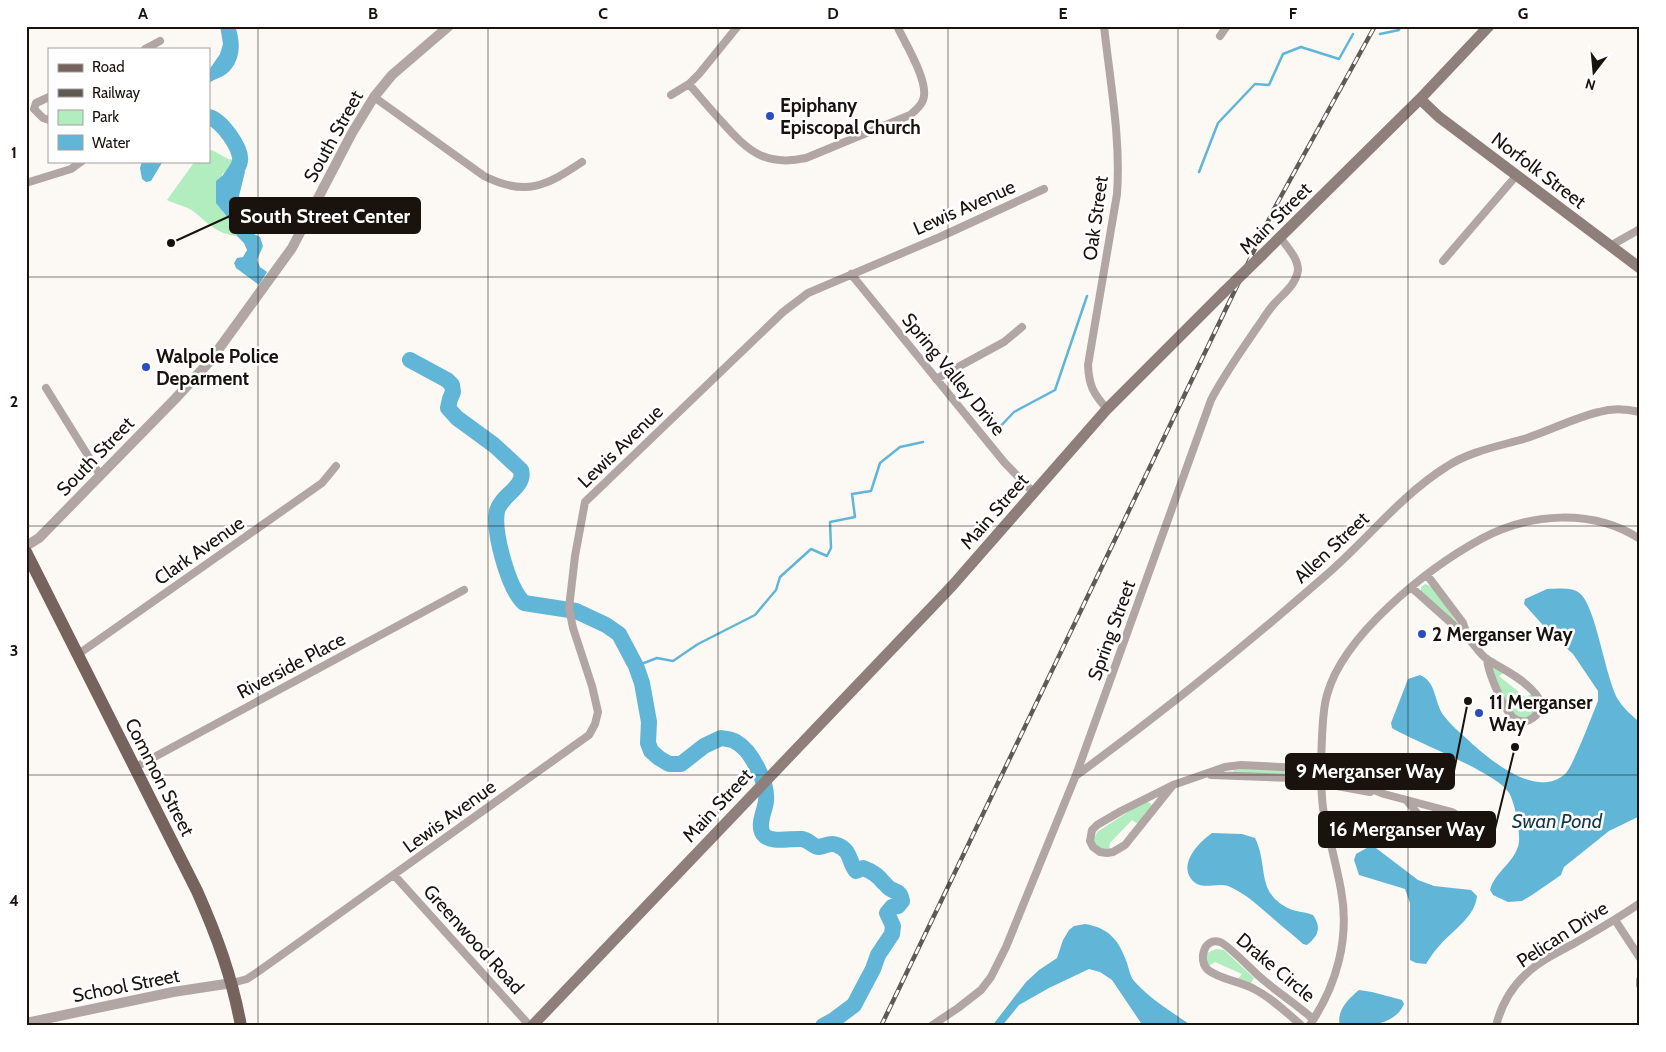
<svg xmlns="http://www.w3.org/2000/svg" width="1666" height="1052" font-family="Cabin,sans-serif">
	<style>
		.green { fill: #b1edbf }
		.water { fill: #61b6d7 }
		.lines { fill: none; stroke-linecap: round; stroke-linejoin: round }
		.stream { stroke: #61b6d7; stroke-width: 2.5 }
		.river { stroke: #61b6d7; stroke-width: 16 }
		.minor { stroke: #b1a6a3; stroke-width: 8 }
		.tertiary { stroke: #b1a6a3; stroke-width: 10 }
		.secondary { stroke: #8f7f7b; stroke-width: 11 }
		.primary { stroke: #76635e; stroke-width: 12 }
		.rail-casing { stroke: #605a55; stroke-width: 4.5 }
		.rail { stroke: #fff; stroke-width: 2.5; stroke-dasharray: 8; stroke-linecap: butt }
		.secondary-bridge { stroke: #8f7f7b; stroke-width: 11 }
		.grid { fill: none; stroke: #19120d; stroke-width: 1; stroke-opacity: 0.55 }
		.poi-dot { fill: #2a4cbc; stroke: #fff; stroke-width: 2 }
		.labels { text-anchor: middle; stroke-width: 5; stroke-linejoin: round; paint-order: stroke }
		.poi-label { font-size: 19px; font-weight: bold; fill: #19120d; stroke: #fff; text-anchor: start }
		.street-label { font-size: 19px; fill: #19120d; stroke: #fff }
		.water-label { font-size: 20px; font-style: italic; fill: #123947; stroke: #fff }
		.leader { fill: none; stroke: #19120d; stroke-width: 2 }
		.callout-dot { fill: #19120d; stroke: #fff; stroke-width: 2 }
		.callout { fill: #19120d; stroke: #19120d; stroke-width: 2 }
		.callout-label { font-size: 20px; text-anchor: middle; font-weight: bold; fill: #fff }
		.neatline { fill: none; stroke: #19120d; stroke-width: 2 }
		.grid-label { font-size: 16px; text-anchor: middle; font-weight: bold; fill: #19120d }
	</style>
	<rect width="100%" height="100%" fill="#fcf8f4"/>
	<path class="green" d="M212,150L228,159L240,161L222,174V211L228,218L237,236C217,234 208,223 193,211C186,206 175,204 167,200L195,161H209V151Z
		M1425,584L1433,587L1459,626L1421,593V587Z
		M1491,666L1505,672L1499,676L1525,697L1532,694C1538,703 1535,710 1530,718C1525,718 1521,719 1518,716C1505,708 1496,680 1491,666Z
		M1250,768L1311,772L1313,774L1310,778L1233,773L1234,770Z
		M1145,801L1150,803L1152,806L1139,825L1132,820L1110,843L1109,850L1105,852L1095,844L1094,839L1097,832Z
		M1216,949L1224,950L1254,978L1251,983L1237,980L1242,974L1215,962L1207,967L1205,959L1207,953Z"/>
	<path class="water" d="M220,26H235C241,42 241,62 226,74C221,78 214,79 209,83V70L220,54L223,44Z
		M142,161H163L151,181L146,182L142,179L140,168Z
		M240,161L245,172L239,196L252,220L250,228L254,234L260,237L263,246L257,260L260,267L267,272L259,285L236,268L234,263L237,258L243,257L247,250L244,243L237,236L228,218L216,203V181Z
		M1547,589C1556,589 1570,587 1578,592C1596,602 1605,680 1619,701C1624,709 1633,716 1640,723V816L1609,831L1564,867L1561,875L1532,895L1522,901L1508,902L1493,895L1490,890C1495,871 1516,862 1519,842C1520,830 1515,803 1509,793C1498,773 1417,743 1392,728L1391,723L1408,679L1420,675C1437,682 1434,703 1444,716C1450,724 1458,731 1466,738C1487,758 1536,800 1565,774C1572,769 1593,713 1598,701V691L1573,654L1550,633L1524,604L1525,599Z
		M1212,833L1242,834L1255,838C1269,866 1255,893 1290,909C1297,912 1306,912 1313,915C1322,928 1318,936 1307,945L1303,944C1297,938 1290,933 1283,927C1266,913 1248,894 1228,886C1216,882 1201,891 1192,880C1178,864 1199,842 1212,833Z
		M1372,845L1418,880L1434,886L1471,890L1477,896C1475,917 1453,930 1440,945C1434,951 1430,958 1426,964L1416,963L1410,960V903L1405,889L1359,875L1354,860L1356,854Z
		M1085,924C1109,928 1119,940 1127,963C1129,969 1130,976 1134,981C1150,999 1172,1012 1192,1026H1143L1112,980L1100,972L1089,969L1049,988L1019,1005L1002,1026H992L1026,982L1039,970L1057,958L1063,940L1069,930L1074,926Z
		M1359,990L1372,992L1402,1000L1404,1004C1394,1028 1361,1026 1340,1026C1336,1011 1348,999 1359,990Z"/>
	<g class="lines">
		<path class="stream" d="M1380,34L1399,30L1400,26
			M1199,172L1218,123L1255,84L1269,85L1283,54L1301,47L1339,59L1353,34
			M995,432L1014,412L1055,390L1087,296
			M636,666L657,658L673,661L698,644L755,615L776,590L780,577L811,549L827,556L831,548L830,522L855,517L852,494L871,491L880,463L900,447L923,442"/>
		<path class="river" d="M209,117C221,120 242,148 240,161C239,168 233,174 230,179
			M410,360L447,380L452,385L453,392L450,399L448,408L457,418L494,445L521,470C526,487 501,495 497,511C493,532 508,588 524,603L576,611L606,625L619,634L636,666L642,683L649,722L648,743L651,751L659,758L669,764H681L704,746L721,738C726,739 732,739 736,742C751,750 768,783 766,801C765,811 757,824 763,834C770,844 791,838 802,839C809,840 813,847 819,847C826,846 830,842 837,845C852,851 848,861 856,871L863,868C871,871 878,875 883,882C884,882 888,888 889,888C896,893 900,890 902,901L898,906L892,907L887,913L893,926L892,934L878,955L873,969L854,1005L834,1020L823,1026"/>
		<path class="minor" d="M1104,26C1110,82 1121,138 1117,194L1088,365C1089,386 1093,393 1107,409
			M1220,36L1227,26
			M145,49L160,41
			M689,84C700,97 711,110 722,122C748,151 765,167 806,158L910,115C915,111 921,106 923,100C930,83 905,43 897,26
			M671,95L689,84L699,74L738,26
			M49,97L36,103L34,109L43,118L49,120
			M374,97L484,176C526,197 546,186 582,162
			M26,183L71,169L82,161
			M1610,246L1640,229
			M1443,261L1516,176
			M851,274L1004,462L1034,493
			M936,379L1004,342L1022,327
			M46,388L100,475
			M1427,575L1463,623L1467,635
			M1412,588L1459,630C1472,638 1477,653 1488,660C1503,669 1520,677 1532,690C1535,693 1540,699 1540,703C1541,715 1528,725 1517,720C1505,715 1488,672 1487,659
			M77,655L322,483L336,466
			M134,768L464,590
			M1077,775C1163,712 1245,646 1325,576C1366,541 1400,496 1446,467C1470,451 1500,446 1527,438C1551,430 1574,418 1599,412C1612,408 1627,409 1640,412
			M1211,775L1293,778L1370,792
			M1173,785L1125,845L1113,852L1107,853L1100,852L1093,847L1090,841L1092,830L1097,825L1121,811L1173,785L1225,767L1241,765L1321,769L1384,794L1452,812C1479,826 1460,852 1440,840L1407,801
			M394,875L530,1026
			M1615,920L1640,958
			M1640,980V985
			M232,983L247,979L259,971L589,735L595,724L598,712L592,686L573,628L569,608L575,556L585,502L783,312L808,293L940,237L1044,189
			M931,1026L958,1008L981,990L991,977L1006,947L1076,775L1211,400C1224,375 1240,353 1256,329C1262,321 1267,312 1274,304C1283,294 1296,285 1298,270C1298,258 1287,247 1280,237
			M1302,1026C1287,1013 1272,998 1254,989C1240,981 1221,980 1208,970C1198,962 1203,937 1220,942C1227,944 1252,970 1260,977C1277,992 1296,1004 1313,1019
			M1309,1026C1337,986 1350,937 1341,890C1336,862 1328,836 1323,808C1320,784 1321,760 1322,736C1323,723 1323,708 1327,695C1343,635 1428,568 1481,539C1529,513 1592,508 1640,539
			M1496,1026C1501,1006 1511,988 1526,974C1540,961 1558,952 1575,943C1597,930 1619,918 1640,903"/>
		<path class="tertiary" d="M26,546L39,538L175,399L210,361L292,248L352,133L374,97L392,75L449,26
			M26,1023L173,992L232,983"/>
		<path class="secondary" d="M1420,99L1439,117L1640,268
			M1262,255L1420,99L1489,26
			M532,1026L952,586L1107,409L1224,292"/>
		<path class="primary" d="M26,552L197,891C217,936 232,977 241,1026"/>
		<defs>
			<path id="rail" d="M881,1026L1274,209L1375,26"/>
		</defs>
		<use href="#rail" class="rail-casing"/>
		<use href="#rail" class="rail"/>
		<path class="secondary-bridge" d="M1224,292L1262,255"/>
	</g>
	<path class="grid" d="M258,26V1026M488,26V1026M718,26V1026M948,26V1026M1178,26V1026M1408,26V1026M26,277H1640M26,526H1640M26,775H1640"/>
	<g class="poi-dot">
		<circle cx="770" cy="116" r="5"/>
		<circle cx="146" cy="367" r="5"/>
		<circle cx="1422" cy="634" r="5"/>
		<circle cx="1479" cy="713" r="5"/>
	</g>
	<g class="labels">
		<g class="poi-label">
			<text x="780" y="112">Epiphany<tspan x="780" dy="22">Episcopal Church</tspan></text>
			<text x="156" y="363">Walpole Police<tspan x="156" dy="22">Deparment</tspan></text>
			<text x="1432" y="641">2 Merganser Way</text>
			<text x="1489" y="709">11 Merganser<tspan x="1489" dy="22">Way</tspan></text>
		</g>
		<g class="street-label">
			<text transform="translate(333 136) rotate(-61)" y="7">South Street</text>
			<text transform="translate(1539 170) rotate(37)" y="7">Norfolk Street</text>
			<text transform="translate(964 207) rotate(-24)" y="7">Lewis Avenue</text>
			<text transform="translate(1095 218) rotate(-82)" y="7">Oak Street</text>
			<text transform="translate(1275 218) rotate(-45)" y="7">Main Street</text>
			<text transform="translate(954 374) rotate(51)" y="7">Spring Valley Drive</text>
			<text transform="translate(620 446) rotate(-44)" y="7">Lewis Avenue</text>
			<text transform="translate(95 456) rotate(-46)" y="7">South Street</text>
			<text transform="translate(994 511) rotate(-49)" y="7">Main Street</text>
			<text transform="translate(1331 547) rotate(-43)" y="7">Allen Street</text>
			<text transform="translate(199 550) rotate(-35)" y="7">Clark Avenue</text>
			<text transform="translate(1111 630) rotate(-70)" y="7">Spring Street</text>
			<text transform="translate(291 665) rotate(-28)" y="7">Riverside Place</text>
			<text transform="translate(160 777) rotate(63)" y="7">Common Street</text>
			<text transform="translate(717 805) rotate(-47)" y="7">Main Street</text>
			<text transform="translate(449 816) rotate(-36)" y="7">Lewis Avenue</text>
			<text transform="translate(1562 934) rotate(-33)" y="7">Pelican Drive</text>
			<text transform="translate(474 939) rotate(48)" y="7">Greenwood Road</text>
			<text transform="translate(1276 967) rotate(40)" y="7">Drake Circle</text>
			<text transform="translate(126 985) rotate(-11)" y="7">School Street</text>
		</g>
		<g class="water-label">
			<text x="1557" y="828">Swan Pond</text>
		</g>
	</g>
	<path class="leader" d="M171 243L230 216M1468 701L1454 771M1515 747L1495 829"/>
	<g class="callout-dot">
		<circle cx="171" cy="243" r="5"/>
		<circle cx="1468" cy="701" r="5"/>
		<circle cx="1515" cy="747" r="5"/>
	</g>
	<g class="callout">
		<rect x="230" y="198" width="190" height="35" rx="5"/>
		<rect x="1286" y="754" width="168" height="35" rx="5"/>
		<rect x="1319" y="812" width="176" height="35" rx="5"/>
	</g>
	<g class="callout-label">
		<text x="325" y="223">South Street Center</text>
		<text x="1370" y="778">9 Merganser Way</text>
		<text x="1407" y="836">16 Merganser Way</text>
	</g>
	<rect width="1666" height="1052" fill="none" stroke="#ffffff" stroke-width="55"/>
	<rect x="48" y="48" width="162" height="115" fill="#ffffff" stroke="#a3a09e"/>
	<rect x="58" y="64" width="25" height="8" fill="#76635e" stroke="#a3a09e"/>
	<text x="92" y="72" font-size="15" fill="#19120d">Road</text>
	<rect x="58" y="89" width="25" height="8" fill="#605a55" stroke="#a3a09e"/>
	<text x="92" y="98" font-size="15" fill="#19120d">Railway</text>
	<rect x="58" y="110" width="25" height="15" fill="#b1edbf" stroke="#a3a09e"/>
	<text x="92" y="122" font-size="15" fill="#19120d">Park</text>
	<rect x="58" y="135" width="25" height="15" fill="#61b6d7" stroke="#a3a09e"/>
	<text x="92" y="148" font-size="15" fill="#19120d">Water</text>
	<g transform="translate(1594 72) rotate(196)" stroke="#ffffff" stroke-width="4" paint-order="stroke">
	<path d="M0-4L9 19L0 12L-9 19Z" fill="#19120d"/>
	<text y="-8" font-size="14" font-weight="bold" text-anchor="middle" fill="#19120d">N</text>
	</g>
	<rect x="28" y="28" width="1610" height="996" class="neatline"/>
	<g class="grid-label">
		<text x="143" y="19">A</text>
		<text x="373" y="19">B</text>
		<text x="603" y="19">C</text>
		<text x="833" y="19">D</text>
		<text x="1063" y="19">E</text>
		<text x="1293" y="19">F</text>
		<text x="1523" y="19">G</text>
		<text x="14" y="158">1</text>
		<text x="14" y="407">2</text>
		<text x="14" y="656">3</text>
		<text x="14" y="906">4</text>
	</g>
</svg>
